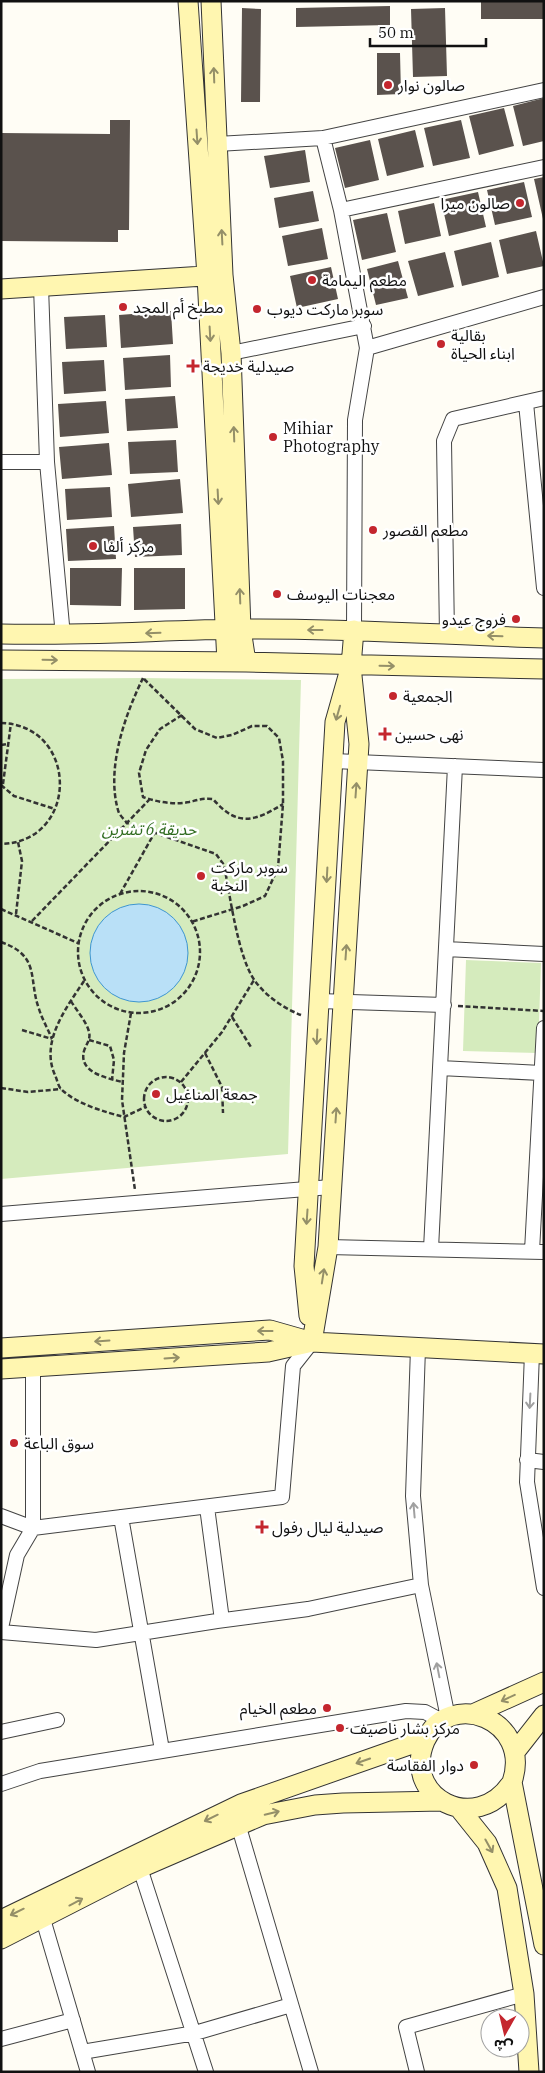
<svg xmlns="http://www.w3.org/2000/svg" width="545" height="2073" font-family="'IBM Plex Serif','Noto Sans Arabic',serif">
	<style>
		.green { fill: #d5ebbd }
		.water { fill: #b9e0f7; stroke: #3f96cf }
		.building { fill: #5a524d }
		.lines { fill: none; stroke-linecap: round; stroke-linejoin: round }
		.street-casing { stroke: #444; stroke-width: 16 }
		.secondary-casing { stroke: #333; stroke-width: 21 }
		.path { stroke: #333; stroke-width: 2.5; stroke-dasharray: 5 2.5; stroke-linecap: butt }
		.street { stroke: #fff; stroke-width: 14 }
		.secondary { stroke: #fff6b0; stroke-width: 19 }
		.oneway { stroke: #948f68 }
		.oneway2 { stroke: #a0a0a0 }
		.poi-dot { fill: #c4262e; stroke: #fff; stroke-width: 2 }
		.labels { text-anchor: middle; stroke-width: 5; stroke-linejoin: round; paint-order: stroke }
		.poi-label { font-size: 16px; fill: #111; stroke: #fff; text-anchor: start }
		.park-label { font-size: 16px; font-style: italic; fill: #2f6b1f; stroke: #fff }
	</style>
	<rect width="100%" height="100%" fill="#fffdf5"/>
	<path class="green" d="M143,678L301,680L288,1154L1,1179V679Z
		M466,960L541,963L538,1053L463,1051Z"/>
	<path class="water" d="M90 953a49 49 0 1 1 98 0a49 49 0 1 1-98 0Z"/>
	<path class="building" d="M481,2H544V19H481Z
		M390,6V25L296,27V8Z
		M242,8L261,9L260,102H241Z
		M445,8L447,76L413,77L411,9Z
		M377,53H400L401,94L377,95Z
		M544,98V141L523,146L513,106Z
		M504,108L514,146L479,155L469,116Z
		M110,120H130L129,230H118V242L1,241V133L110,134Z
		M461,120L470,158L433,166L424,128Z
		M415,130L424,167L387,176L378,139Z
		M370,140L379,180L345,188L335,148Z
		M305,150L310,182L270,188L264,156Z
		M544,177V219H543L534,179Z
		M524,182L532,217L495,225L487,190Z
		M313,191L319,221L279,228L274,198Z
		M478,192L486,227L449,236L441,200Z
		M434,203L441,236L405,244L398,211Z
		M387,213L396,252L362,260L353,220Z
		M322,228L328,259L288,266L282,236Z
		M536,231L544,266L507,274L499,240Z
		M491,242L499,277L462,286L454,251Z
		M445,252L454,287L418,296L408,261Z
		M398,261L408,298L376,305L367,269Z
		M331,267L338,299L297,308L290,276Z
		M171,311L173,344L121,348L119,315Z
		M105,315L107,347L66,349L64,317Z
		M170,355L171,387L125,390L123,358Z
		M104,360L106,391L64,394L62,362Z
		M175,396L178,428L127,431L125,399Z
		M106,401L109,433L60,437L58,404Z
		M176,440L178,472L130,474L128,442Z
		M109,443L112,475L62,479L59,447Z
		M180,479L183,513L131,517L128,484Z
		M110,487L112,517L67,520L65,489Z
		M181,524L182,555L135,557L133,527Z
		M114,526L116,559L68,561L66,529Z
		M70,568H122L121,606L70,605Z
		M134,568H185V609L134,610Z"/>
	<g class="lines">
		<defs>
			<path id="street" d="M323,138L341,210L367,348
				M217,144L323,138L544,90
				M341,210L544,167
				M41,286L47,462L63,636
				M231,353L364,326
				M526,403L544,588
				M1,462H47
				M354,630L355,420L367,348L544,297
				M447,635L444,441L453,419L544,398
				M333,761L544,770
				M446,949L544,954
				M319,1001L444,1005
				M440,1068L541,1073
				M1,1214L331,1187
				M328,1247L544,1252
				M431,1249L455,766
				M532,1251L544,1028
				M418,1348L413,1496L421,1585L448,1718
				M532,1353L527,1482L544,1588
				M527,1460L544,1462
				M207,1507L222,1620
				M1,1516L33,1528L282,1497L293,1366L312,1342
				M121,1517L162,1750
				M1,1628L17,1555L33,1528V1367
				M1,1632L96,1640L217,1621L308,1609L421,1585
				M1,1732L57,1720
				M1,1784L40,1771L406,1711L425,1712L442,1721
				M238,1824L311,2072
				M140,1868L206,2072
				M43,1919L88,2072
				M1,2039L73,2020
				M82,2052L195,2033L291,2005
				M417,2072L406,2027L524,1994"/>
			<path id="secondary" d="M188,1L207,276L227,662
				M211,1L223,275L231,353L241,629L246,662
				M1,289L220,275
				M1,634C82,636 163,630 244,629C344,628 444,635 544,638
				M1,660L246,662L544,669
				M309,1316L304,1266L335,722L348,676
				M312,1342L328,1247L359,744L351,666L354,630
				M1,1348L270,1330L312,1342L544,1354
				M1,1369L268,1352L308,1343
				M473,1714L544,1682
				M515,1752L544,1715
				M512,1782C476,1837 401,1797 425,1741C449,1687 533,1720 512,1782L544,1945
				M459,1808L487,1843L507,1888L524,1994L529,2072
				M1,1920L241,1804L426,1739
				M1,1939L140,1868L263,1815L315,1805L343,1803L442,1801"/>
		</defs>
		<use href="#street" class="street-casing"/>
		<use href="#secondary" class="secondary-casing"/>
		<path class="path" d="M143,678C125,715 106,768 118,810C119,815 124,819 127,823L216,854L224,865C230,895 238,958 255,981C266,996 283,1008 301,1015
			M144,679L195,729L217,738L232,735L252,726H267L279,738L283,761V804L278,868L265,896L243,906L191,922
			M182,715L160,729L146,750L139,773L143,797C157,802 174,805 189,802C198,800 203,798 213,799C237,827 254,822 283,804
			M1,723C79,725 80,842 1,844
			M1,745L8,744
			M3,784L11,723
			M1,785L14,796L55,809
			M78 952a61 61 0 1 1 122 0a61 61 0 1 1-122 0Z
			M120,894L155,832
			M1,909L78,943
			M16,914L22,861L18,842
			M32,921L149,800
			M1,942C41,956 28,979 39,1009C42,1019 48,1029 52,1039
			M84,981C66,1008 40,1042 55,1075C57,1079 58,1086 61,1089C76,1104 105,1112 124,1117L145,1107
			M71,1001C76,1010 87,1022 89,1032C91,1040 86,1044 84,1051C78,1073 108,1078 122,1082
			M458,1006L544,1011
			M131,1013L124,1053L122,1100L135,1190
			M232,1017L251,1047
			M22,1030L52,1039
			M89,1040L110,1046L114,1060L112,1080
			M205,1053L222,1087L223,1113
			M144 1099a22 22 0 1 1 44 0a22 22 0 1 1-44 0Z
			M181,1082L222,1032L254,980
			M1,1088L28,1092L61,1089"/>
		<use href="#street" class="street"/>
		<use href="#secondary" class="secondary"/>
	</g>
	<defs><path id="oneway-shaft" d="M-6 0H5M1.5-3L5.5 0L1.5 3" fill="none" stroke-width="1.6" stroke-linecap="round" stroke-linejoin="round" transform="scale(1.25)"/></defs>
	<g class="oneway">
		<use href="#oneway-shaft" transform="translate(214 75) rotate(-92)"/>
		<use href="#oneway-shaft" transform="translate(197 137) rotate(86)"/>
		<use href="#oneway-shaft" transform="translate(222 237) rotate(-93)"/>
		<use href="#oneway-shaft" transform="translate(210 334) rotate(87)"/>
		<use href="#oneway-shaft" transform="translate(234 434) rotate(-92)"/>
		<use href="#oneway-shaft" transform="translate(218 497) rotate(87)"/>
		<use href="#oneway-shaft" transform="translate(240 596) rotate(-92)"/>
		<use href="#oneway-shaft" transform="translate(315 630) rotate(-180)"/>
		<use href="#oneway-shaft" transform="translate(153 633) rotate(178)"/>
		<use href="#oneway-shaft" transform="translate(495 636) rotate(-178)"/>
		<use href="#oneway-shaft" transform="translate(50 660) rotate(1)"/>
		<use href="#oneway-shaft" transform="translate(387 666) rotate(1)"/>
		<use href="#oneway-shaft" transform="translate(338 713) rotate(106)"/>
		<use href="#oneway-shaft" transform="translate(356 790) rotate(-86)"/>
		<use href="#oneway-shaft" transform="translate(327 875) rotate(93)"/>
		<use href="#oneway-shaft" transform="translate(346 952) rotate(-86)"/>
		<use href="#oneway-shaft" transform="translate(317 1037) rotate(93)"/>
		<use href="#oneway-shaft" transform="translate(336 1115) rotate(-86)"/>
		<use href="#oneway-shaft" transform="translate(307 1217) rotate(94)"/>
		<use href="#oneway-shaft" transform="translate(323 1276) rotate(-81)"/>
		<use href="#oneway-shaft" transform="translate(265 1331) rotate(180)"/>
		<use href="#oneway-shaft" transform="translate(102 1341) rotate(176)"/>
		<use href="#oneway-shaft" transform="translate(172 1358) rotate(-4)"/>
		<use href="#oneway-shaft" transform="translate(508 1698) rotate(155)"/>
		<use href="#oneway-shaft" transform="translate(363 1761) rotate(161)"/>
		<use href="#oneway-shaft" transform="translate(272 1813) rotate(-13)"/>
		<use href="#oneway-shaft" transform="translate(211 1818) rotate(154)"/>
		<use href="#oneway-shaft" transform="translate(489 1846) rotate(61)"/>
		<use href="#oneway-shaft" transform="translate(76 1902) rotate(-28)"/>
		<use href="#oneway-shaft" transform="translate(17 1912) rotate(154)"/>
	</g>
	<g class="oneway2">
		<use href="#oneway-shaft" transform="translate(530 1401) rotate(93)"/>
		<use href="#oneway-shaft" transform="translate(414 1510) rotate(-95)"/>
		<use href="#oneway-shaft" transform="translate(438 1670) rotate(-101)"/>
	</g>
	<g class="poi-dot">
		<circle cx="388" cy="85" r="5"/>
		<circle cx="520" cy="203" r="5"/>
		<circle cx="312" cy="280" r="5"/>
		<circle cx="123" cy="307" r="5"/>
		<circle cx="257" cy="309" r="5"/>
		<circle cx="441" cy="344" r="5"/>
		<path d="M190.5 358.5h5v5h5v5h-5v5h-5v-5h-5v-5h5z"/>
		<circle cx="273" cy="437" r="5"/>
		<circle cx="373" cy="530" r="5"/>
		<circle cx="93" cy="546" r="5"/>
		<circle cx="277" cy="594" r="5"/>
		<circle cx="516" cy="619" r="5"/>
		<circle cx="393" cy="696" r="5"/>
		<path d="M382.5 726.5h5v5h5v5h-5v5h-5v-5h-5v-5h5z"/>
		<circle cx="201" cy="876" r="5"/>
		<circle cx="156" cy="1094" r="5"/>
		<circle cx="14" cy="1443" r="5"/>
		<path d="M259.5 1519.5h5v5h5v5h-5v5h-5v-5h-5v-5h5z"/>
		<circle cx="327" cy="1708" r="5"/>
		<circle cx="340" cy="1728" r="5"/>
		<circle cx="474" cy="1765" r="5"/>
	</g>
	<g class="labels">
		<g class="poi-label">
			<text x="398" y="91">صالون نوار</text>
			<text x="510" y="209" text-anchor="end">صالون ميرا</text>
			<text x="322" y="286">مطعم اليمامة</text>
			<text x="133" y="313">مطبخ أم المجد</text>
			<text x="267" y="315">سوبر ماركت ديوب</text>
			<text x="451" y="341">بقالية<tspan x="451" dy="18">ابناء الحياة</tspan></text>
			<text x="203" y="372">صيدلية خديجة</text>
			<text x="283" y="434">Mihiar<tspan x="283" dy="18">Photography</tspan></text>
			<text x="383" y="536">مطعم القصور</text>
			<text x="103" y="552">مركز ألفا</text>
			<text x="287" y="600">معجنات اليوسف</text>
			<text x="506" y="625" text-anchor="end">فروج عيدو</text>
			<text x="403" y="702">الجمعية</text>
			<text x="395" y="740">نهى حسين</text>
			<text x="211" y="873">سوبر ماركت<tspan x="211" dy="18">النخبة</tspan></text>
			<text x="166" y="1100">جمعة المناغيل</text>
			<text x="24" y="1449">سوق الباعة</text>
			<text x="272" y="1533">صيدلية ليال رفول</text>
			<text x="317" y="1714" text-anchor="end">مطعم الخيام</text>
			<text x="350" y="1734">مركز بشار ناصيف</text>
			<text x="464" y="1771" text-anchor="end">دوار الفقاسة</text>
		</g>
		<g class="park-label">
			<text x="149" y="835">حديقة 6 تشرين</text>
		</g>
	</g>
	<rect width="545" height="2073" fill="none" stroke="#111111" stroke-width="5"/>
	<g transform="translate(505 2033) rotate(188)"><circle r="24" fill="#ffffff" stroke="#a0a0a0"/>
	<path d="M0-4L9 19L0 12L-9 19Z" fill="#c4262e"/>
	<text y="-8" font-size="14" font-weight="bold" text-anchor="middle" fill="#111111">ش</text>
	</g>
	<path d="M370 38v8h116v-8" fill="none" stroke="#111111" stroke-width="2.5"/>
	<text x="378" y="38" font-size="15" fill="#111111" stroke="#ffffff" stroke-width="4" paint-order="stroke">50 m</text>
</svg>
